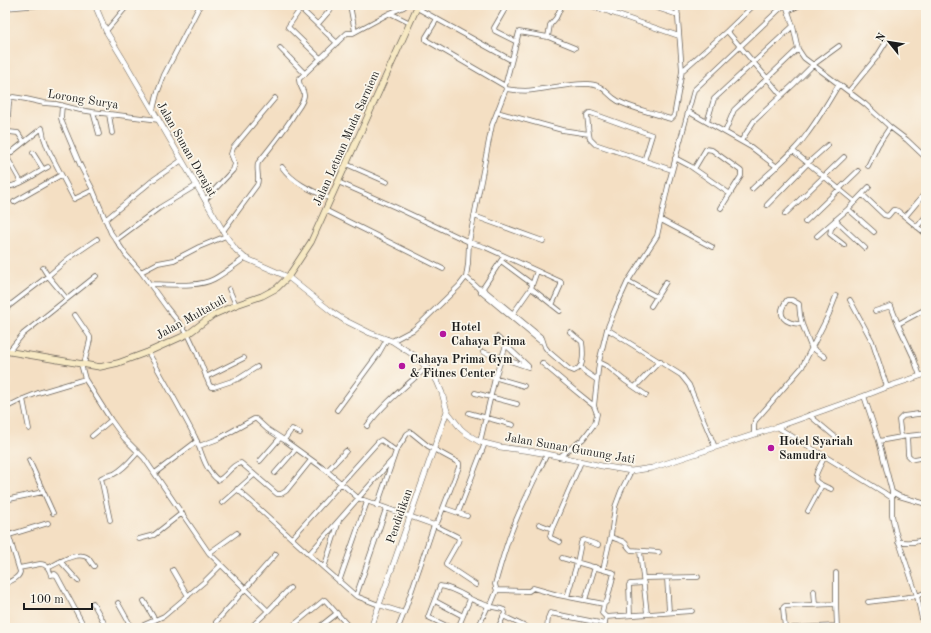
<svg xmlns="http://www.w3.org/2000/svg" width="931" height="633" font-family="'Old Standard TT',serif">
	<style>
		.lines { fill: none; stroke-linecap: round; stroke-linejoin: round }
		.minor-casing { stroke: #686056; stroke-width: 5.5 }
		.tertiary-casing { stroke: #686056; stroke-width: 6 }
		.secondary-casing { stroke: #686056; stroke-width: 7 }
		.minor { stroke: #fff; stroke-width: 4 }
		.tertiary { stroke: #fff; stroke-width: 5 }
		.secondary { stroke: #f7e9c3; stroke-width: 5.5 }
		.poi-dot { fill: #b5179e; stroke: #fbf7ec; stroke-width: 1.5 }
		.labels { text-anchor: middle; stroke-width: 3.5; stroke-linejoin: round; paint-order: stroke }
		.street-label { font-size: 12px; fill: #1c1c1c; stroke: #fbf7ec }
		.poi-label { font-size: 12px; font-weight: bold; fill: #1c1c1c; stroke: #fbf7ec; text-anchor: start }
	</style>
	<rect width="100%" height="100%" fill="#fbf7ec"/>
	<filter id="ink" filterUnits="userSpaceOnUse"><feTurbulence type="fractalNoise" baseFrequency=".025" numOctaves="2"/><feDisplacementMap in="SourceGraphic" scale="8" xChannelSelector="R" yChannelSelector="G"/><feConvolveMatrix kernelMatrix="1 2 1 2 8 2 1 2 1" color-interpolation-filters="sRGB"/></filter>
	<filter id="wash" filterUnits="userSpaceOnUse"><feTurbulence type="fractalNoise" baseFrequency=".012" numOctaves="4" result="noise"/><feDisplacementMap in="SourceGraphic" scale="16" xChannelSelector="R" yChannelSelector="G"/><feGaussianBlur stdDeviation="0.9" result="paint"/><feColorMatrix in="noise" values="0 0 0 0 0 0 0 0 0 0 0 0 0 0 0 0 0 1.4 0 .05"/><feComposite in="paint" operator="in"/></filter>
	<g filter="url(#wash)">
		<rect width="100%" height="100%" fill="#f4dfc3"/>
	</g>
	<g filter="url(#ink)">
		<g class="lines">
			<defs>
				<path id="minor" d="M303,5L288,27L320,58
					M350,5L355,32
					M589,5L679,36
					M648,5L678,15
					M786,5L793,26L798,49L804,58L865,104L890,127L907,140L926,158
					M846,5H851
					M5,8L41,5
					M300,8L337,43
					M417,8L511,60
					M505,9L494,28L495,31L517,42
					M788,11L800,5
					M390,13L410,23
					M611,13L614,5
					M437,19L426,37V40L505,86
					M318,24L331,9L325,5
					M106,31L128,5
					M727,31L754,63L767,78L781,95
					M548,37L575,48
					M280,48L305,74
					M682,71L727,31L754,5
					M506,89C515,90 524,92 534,90C552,88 570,83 589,84C607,86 605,94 618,101C633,109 651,112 667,118L671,119L674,116L682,71L677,5
					M849,91L876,58L886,42
					M10,98L9,103L7,130L9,132L18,133L24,142
					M5,100L13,97L26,99L44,103L56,104L80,110L93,112L159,120
					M62,105L61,118L62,122L81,167L93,190L111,233L116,240L159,208L197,185
					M153,110L157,94L164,75L200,5
					M93,112L99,134
					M497,112L562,130L589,134
					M689,112L751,147L777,167
					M109,114L112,133
					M707,122L714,99L793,26
					M725,132L734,110L798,49
					M741,141L754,121L793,85L813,65L839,46
					M793,151L855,202
					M33,153L43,169
					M675,158L690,166L730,194
					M644,161L652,135L591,113H589L587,115L589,134L590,139L595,144L672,170
					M346,164L387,182
					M868,166L878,145L890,127
					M282,167C294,184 313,191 331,199
					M694,169L706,149L712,150L741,171V176L721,208
					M21,182L8,159V155L42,128L44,138L48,149L74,199L93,190
					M338,182L395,207L469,242L485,247L559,281L561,282V285L552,305
					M5,187C21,186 34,174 48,167
					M752,189C771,171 792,155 807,134C819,118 829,101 839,84
					M863,195L884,215L888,216L893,210H895L898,211L926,234
					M205,200L233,170L235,164L231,154L233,148L275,98
					M14,202L61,175
					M767,205L808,163L828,145
					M848,209L874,232
					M325,210L443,269
					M785,214L844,157
					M474,216L543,241
					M905,217L926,192
					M105,220L153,180L182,160
					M661,220L712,247
					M835,220L865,248
					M837,221L831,229L830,234L844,245
					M805,222L858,171
					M917,227L926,216
					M223,231L257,185C260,178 256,170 258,163C271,147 284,131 295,113C298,108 303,103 304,96C305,90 298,86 299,79L347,33H353L390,13L404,7
					M817,236L848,209L869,187
					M116,240L126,255L141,272L167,308L188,334L197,353L209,384L211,387H214L238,379L257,367
					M501,261L532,284
					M43,268L48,276L67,299
					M141,272L158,263L174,260L199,247L226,236
					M466,277L478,288L483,289L542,338L545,347L548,351L569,369L574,371C576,370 578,369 580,367C584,362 583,348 582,342L570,332
					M628,281L657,297
					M150,284C169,284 197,288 214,279C225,273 235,265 245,258
					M478,288L481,292L540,341L543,342
					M531,288L560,311
					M229,289L236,305
					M481,291L504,256
					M850,300L872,341L887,387
					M651,306L666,282
					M5,310L9,306L48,276L69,258L97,239
					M875,311L891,306L898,324L913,356L920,376
					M75,315L90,337V340L84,364
					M512,315L531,288L537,271
					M802,324L800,315L799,304L792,300H787C775,316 785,324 802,324L811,347L825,357
					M898,324L922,311
					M607,329L681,375L689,385L715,447
					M497,337L528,366
					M392,341L413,330L422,322L459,286L466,277L468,264L469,242L492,125L506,89L505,86L519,32L548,37L550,25L556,18L562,5
					M9,351L23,334L96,276
					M148,352C164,380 180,408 195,437C202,452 204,469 218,480C227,477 231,464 241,463L277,494H281L286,491L311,460
					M483,352L528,367
					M599,362L607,366L624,380L646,395
					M542,363L567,384L594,406
					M81,364L85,379L111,420L124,438L144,458L209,553L268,611L290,588
					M580,366L584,371L597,380
					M477,372L524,386
					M206,377L244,358
					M635,387L660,361
					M475,393L517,404
					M864,396L879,441L892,492V515L895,530L917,596L924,628
					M23,399L29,429
					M5,408L23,399L38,393L85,379
					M337,410L379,353L387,339
					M469,413L513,425
					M809,415L840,441
					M367,426C384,403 406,386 427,367
					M777,427L883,492L892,498
					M754,434V426L755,421L802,367L829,314L836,296
					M92,436L111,420
					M907,436L908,455L911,458L914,459L926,457
					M901,437L899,420L903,416L926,413
					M284,440L292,429L300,433
					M879,441L907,436L926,434
					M480,442L495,378L506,345
					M199,446L218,439L254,419H256L267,429L284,440L327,471L358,498L434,525L458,537L459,539L458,542L446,563V565L476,585
					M825,456C823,461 813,476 816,481C819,485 827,487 831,489
					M559,457L583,439L595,423L597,414L594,406L599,362L607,329L616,307L628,281L657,236L668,186L694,90L784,5
					M29,460L53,513
					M260,461L280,438
					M327,471L346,451
					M155,473L197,441
					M275,473L296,449
					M237,489L255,505L324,568L356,596L379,605L395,610L404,613L434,525L438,521L459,467V463L428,446L412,433L410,432L407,434L396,451L377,506
					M892,492L899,496L926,504
					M5,500L43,492
					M222,503L254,475
					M444,508L467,516
					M808,511L822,485
					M458,513L485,443
					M110,520L101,478C105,476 110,475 114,474C124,469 131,460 138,452
					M5,523L20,572C19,578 11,581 5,584
					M539,524L552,529L581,462
					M552,529L550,536L551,538L560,542
					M9,535L48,523
					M611,537C615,539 621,540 624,542C627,544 628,548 631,550L659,552
					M292,538L378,442L381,440L396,451
					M139,539L154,535L182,513
					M898,542C907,542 920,544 926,536
					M640,551L647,614
					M209,553L237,533
					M309,554L392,460
					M562,558L614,573L607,601L604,604L602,613L606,617L604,628
					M60,561L78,581
					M19,568L40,564C47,564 49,569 51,575L55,574L57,576L85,628
					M48,568C58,563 78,550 88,558C90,560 92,564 94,566
					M324,568L339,521
					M173,570L188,596
					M603,570L611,535L615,507L621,491L631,471
					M836,573V604L837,628
					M643,578L698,577
					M667,578L669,612
					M339,582L367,502
					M497,590L526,591H529L533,588L558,595L604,604
					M814,591L815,605
					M356,596L386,509
					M567,597L577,563L581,543L582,541L584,540L598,545
					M585,600L595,567
					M144,601L155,620
					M435,601L463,616
					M868,602L917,596L926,592
					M93,603L107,628
					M118,603L132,628
					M490,607L497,590L496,588L495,584C501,564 506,544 514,525C524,500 536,477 547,454
					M630,615L629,585L630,584L644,583
					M503,616L528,628
					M606,617L692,611
					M216,622L276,554
					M5,623L8,628
					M137,628L164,616L204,582L221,565
					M250,628L268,611
					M290,628L324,600H325L350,628
					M318,628L337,613
					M398,628L404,613
					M451,628L428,617L440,586C450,587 460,593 469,598C474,601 480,603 486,605C492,608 498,607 504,610L505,613L498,628
					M458,628L470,599
					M478,628L488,606
					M547,628L548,618L550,613L605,624
					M785,628L783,608L785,606L836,604
					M793,628L837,626"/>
				<path id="tertiary" d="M95,5L106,31L126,64L226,236L236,250L245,258L288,277L332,312L344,320L370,333L392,341L415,356L431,372L437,381L442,393L447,411L461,429L467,434L480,442L500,447L530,451L547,454L602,466L631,471L652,468L777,427L864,396L887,387L926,374
					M371,628L447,411"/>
				<path id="secondary" d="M5,351L100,367L118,363L148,352L188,334L213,315L236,305L262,296L277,288L288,277L311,242L418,5"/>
			</defs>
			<use href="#minor" class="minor-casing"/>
			<use href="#tertiary" class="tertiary-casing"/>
			<use href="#secondary" class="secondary-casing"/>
			<use href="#minor" class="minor"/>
			<use href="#tertiary" class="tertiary"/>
			<use href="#secondary" class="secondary"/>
		</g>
	</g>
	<g class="poi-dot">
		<circle cx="443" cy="334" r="4"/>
		<circle cx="402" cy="366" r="4"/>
		<circle cx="771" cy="448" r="4"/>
	</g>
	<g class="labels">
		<g class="street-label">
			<text transform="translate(83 99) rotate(9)" y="4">Lorong Surya</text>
			<text transform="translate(346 138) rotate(-66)" y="4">Jalan Letnan Muda Sarniem</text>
			<text transform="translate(187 149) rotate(60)" y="4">Jalan Sunan Derajat</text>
			<text transform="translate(191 317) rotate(-29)" y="4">Jalan Multatuli</text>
			<text transform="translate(570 448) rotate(10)" y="4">Jalan Sunan Gunung Jati</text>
			<text transform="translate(399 516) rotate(-71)" y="4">Pendidikan</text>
		</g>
		<g class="poi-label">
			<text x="451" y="331">Hotel<tspan x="451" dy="14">Cahaya Prima</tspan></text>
			<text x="410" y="363">Cahaya Prima Gym<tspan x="410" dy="14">&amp; Fitnes Center</tspan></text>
			<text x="779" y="445">Hotel Syariah<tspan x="779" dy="14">Samudra</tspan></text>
		</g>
	</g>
	<rect width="931" height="633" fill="none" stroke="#fbf7ec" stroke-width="20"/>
	<g transform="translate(889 42) rotate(300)" stroke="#fbf7ec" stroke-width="3" paint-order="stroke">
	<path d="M0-3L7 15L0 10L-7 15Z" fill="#1c1c1c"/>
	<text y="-6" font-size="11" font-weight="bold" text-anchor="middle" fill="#1c1c1c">N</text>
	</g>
	<path d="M24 603v6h68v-6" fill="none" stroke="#1c1c1c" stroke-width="2"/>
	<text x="30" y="603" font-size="12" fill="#1c1c1c" stroke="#fbf7ec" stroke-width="3" paint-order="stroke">100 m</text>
</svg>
